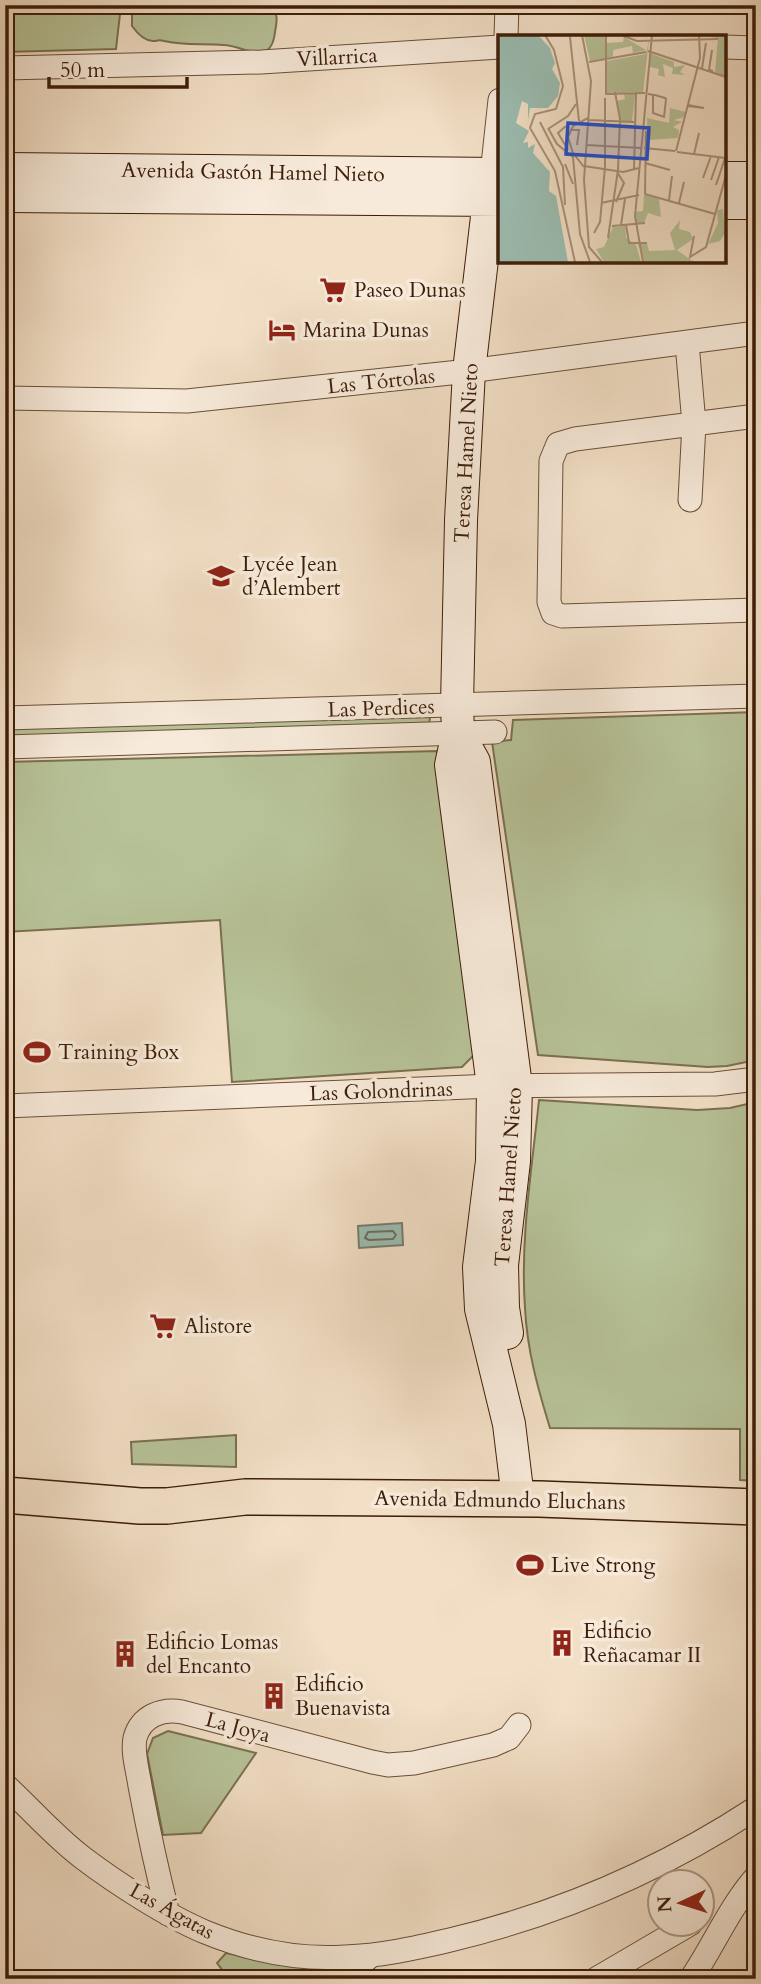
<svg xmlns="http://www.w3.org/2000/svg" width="761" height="1984" font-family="Cardo,serif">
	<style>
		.green { fill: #b7c298; stroke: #7a7050; stroke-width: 2 }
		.water { fill: #9bbdb2; stroke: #767d6e; stroke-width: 2 }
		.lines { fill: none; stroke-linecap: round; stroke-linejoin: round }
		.shore { stroke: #6c6d5d; stroke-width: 2 }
		.street-casing { stroke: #6b4e38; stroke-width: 25 }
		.secondary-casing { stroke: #3e1d08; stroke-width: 34 }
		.primary-casing { stroke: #3e1d08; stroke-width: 38 }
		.street { stroke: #f7eada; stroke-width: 23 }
		.secondary { stroke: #f7eada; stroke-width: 32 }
		.primary { stroke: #f2dfc6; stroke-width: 35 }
		.labels { text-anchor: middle; stroke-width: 7; stroke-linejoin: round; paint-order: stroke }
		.street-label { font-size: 21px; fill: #3e1d08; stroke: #f7eada }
		.poi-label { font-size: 21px; fill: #3e1d08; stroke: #f7eada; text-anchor: start }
		.inset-road { fill: none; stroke: #aa917a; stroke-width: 2 }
		.view { fill: #1d4ed8; fill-opacity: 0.15; stroke: #1d4ed8; stroke-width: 3.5 }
		.inset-edge { fill: none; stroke: #3e1d08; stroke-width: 3.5 }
	</style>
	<rect width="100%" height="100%" fill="#f2dfc6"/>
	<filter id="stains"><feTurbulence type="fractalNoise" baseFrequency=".00286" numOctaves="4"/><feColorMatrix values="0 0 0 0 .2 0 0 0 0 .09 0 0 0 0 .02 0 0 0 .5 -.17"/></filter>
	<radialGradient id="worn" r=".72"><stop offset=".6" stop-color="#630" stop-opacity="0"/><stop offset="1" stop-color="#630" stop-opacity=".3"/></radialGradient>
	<path class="green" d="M11,5H121L116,49L5,52Z
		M132,5H273C278,15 277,21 275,32C271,68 245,46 224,45C204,43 184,46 164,41C158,39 159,41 153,41C144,41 137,33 132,26Z
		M756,712V1060L727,1066L708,1067L538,1055L492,742L511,740L513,720Z
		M427,716L430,718L429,724L5,736V727Z
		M437,751L474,1055L462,1067L232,1082L220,920L5,932V762Z
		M539,1100L697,1110L730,1108L756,1102V1481L740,1480V1429L550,1428C538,1389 527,1350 525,1308C520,1239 532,1168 539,1100Z
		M236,1435V1467L132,1464L131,1442Z
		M168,1731L256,1753L201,1833L163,1835L147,1754L153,1738Z
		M226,1953L277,1962L326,1965L333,1973L327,1979H229L217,1963Z"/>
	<path class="water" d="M402,1223L403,1245L359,1248L358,1226Z"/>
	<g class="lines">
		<path class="shore" d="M393,1231L396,1235L393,1239L369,1240L365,1238L368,1232Z"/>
		<defs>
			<path id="street" d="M506,37L507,5
				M724,47L756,48
				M5,68L261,62L500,47
				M492,174L500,100
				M687,343L694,424L690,500
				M5,398L187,401L469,371L756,333
				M756,416L575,439L558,444L551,461L549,602L553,613L562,616L756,610
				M5,718L756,696
				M5,747L495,732
				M5,1106L493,1086L715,1084L756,1079
				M5,1785C31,1809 55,1837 83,1858C116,1883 167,1916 205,1932C249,1950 298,1960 345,1957C381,1956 416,1948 450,1940C559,1914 663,1869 756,1808
				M168,1914C157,1871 148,1829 140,1786C138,1771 132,1753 135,1738C141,1716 162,1708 182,1712L372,1762L388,1765L414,1763L493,1745L509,1738L519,1725
				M341,1979L372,1955
				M596,1979L690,1924
				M691,1979C714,1945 729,1908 756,1877"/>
			<path id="secondary" d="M5,169L500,174
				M492,174L469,371L461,520L457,705L458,733L451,765L493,1086L492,1161L479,1267L481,1309L509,1424L518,1498
				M724,178H756
				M5,196L500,200
				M724,203H756
				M458,733L474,762L516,1086L514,1161L502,1265L503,1308L507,1333"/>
			<path id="primary" d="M5,1495L140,1506H167L245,1497L539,1499L756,1507"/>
		</defs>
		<use href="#street" class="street-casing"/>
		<use href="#secondary" class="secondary-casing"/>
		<use href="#primary" class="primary-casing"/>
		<use href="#street" class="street"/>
		<use href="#secondary" class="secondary"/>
		<use href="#primary" class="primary"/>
	</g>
	<defs>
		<symbol id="supermarket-bare" viewBox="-9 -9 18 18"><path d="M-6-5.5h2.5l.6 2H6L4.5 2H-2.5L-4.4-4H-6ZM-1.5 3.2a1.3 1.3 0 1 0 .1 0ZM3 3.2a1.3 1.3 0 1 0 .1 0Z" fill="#8f2418" stroke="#f7eada" stroke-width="2.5" paint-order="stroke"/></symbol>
		<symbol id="hotel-bare" viewBox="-9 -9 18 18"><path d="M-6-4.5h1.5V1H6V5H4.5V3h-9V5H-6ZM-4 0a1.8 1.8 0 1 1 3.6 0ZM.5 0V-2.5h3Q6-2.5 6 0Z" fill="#8f2418" stroke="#f7eada" stroke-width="2.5" paint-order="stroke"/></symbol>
		<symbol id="school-bare" viewBox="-9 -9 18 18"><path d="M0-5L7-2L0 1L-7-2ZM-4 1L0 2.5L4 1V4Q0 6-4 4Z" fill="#8f2418" stroke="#f7eada" stroke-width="2.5" paint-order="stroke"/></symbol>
		<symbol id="stadium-bare" viewBox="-9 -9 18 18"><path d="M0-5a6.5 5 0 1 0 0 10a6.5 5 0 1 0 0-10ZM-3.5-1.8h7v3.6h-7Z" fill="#8f2418" stroke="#f7eada" stroke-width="2.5" paint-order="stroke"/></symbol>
		<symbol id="building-bare" viewBox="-9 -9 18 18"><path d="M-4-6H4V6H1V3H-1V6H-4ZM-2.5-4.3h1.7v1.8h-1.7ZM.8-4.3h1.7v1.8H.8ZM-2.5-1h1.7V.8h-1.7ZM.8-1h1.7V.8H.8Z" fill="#8f2418" stroke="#f7eada" stroke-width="2.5" paint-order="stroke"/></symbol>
	</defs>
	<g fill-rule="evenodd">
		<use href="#supermarket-bare" x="314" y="271" width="38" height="38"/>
		<use href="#hotel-bare" x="263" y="311" width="38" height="38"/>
		<use href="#school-bare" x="202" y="557" width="38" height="38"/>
		<use href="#stadium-bare" x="18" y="1033" width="38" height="38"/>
		<use href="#supermarket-bare" x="144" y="1307" width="38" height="38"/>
		<use href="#stadium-bare" x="511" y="1546" width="38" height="38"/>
		<use href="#building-bare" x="543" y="1624" width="38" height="38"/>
		<use href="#building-bare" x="106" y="1635" width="38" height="38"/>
		<use href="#building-bare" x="255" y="1677" width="38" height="38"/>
	</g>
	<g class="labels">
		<g class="street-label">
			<text transform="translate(337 57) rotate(-3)" y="7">Villarrica</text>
			<text transform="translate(253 172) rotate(1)" y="7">Avenida Gastón Hamel Nieto</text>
			<text transform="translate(381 381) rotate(-6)" y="7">Las Tórtolas</text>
			<text transform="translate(466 453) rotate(-87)" y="7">Teresa Hamel Nieto</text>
			<text transform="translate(381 708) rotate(-2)" y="7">Las Perdices</text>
			<text transform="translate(381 1091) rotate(-2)" y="7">Las Golondrinas</text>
			<text transform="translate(508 1177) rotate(-86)" y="7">Teresa Hamel Nieto</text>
			<text transform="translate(500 1500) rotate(1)" y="7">Avenida Edmundo Eluchans</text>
			<text transform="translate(238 1727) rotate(15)" y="7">La Joya</text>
			<text transform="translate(172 1911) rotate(29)" y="7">Las Ágatas</text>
		</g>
		<g class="poi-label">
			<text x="354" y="297">Paseo Dunas</text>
			<text x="303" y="337">Marina Dunas</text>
			<text x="242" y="571">Lycée Jean<tspan x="242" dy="24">d’Alembert</tspan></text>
			<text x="58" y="1059">Training Box</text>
			<text x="184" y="1333">Alistore</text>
			<text x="551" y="1572">Live Strong</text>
			<text x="583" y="1638">Edificio<tspan x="583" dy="24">Reñacamar II</tspan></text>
			<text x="146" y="1649">Edificio Lomas<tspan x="146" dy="24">del Encanto</tspan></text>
			<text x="295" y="1691">Edificio<tspan x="295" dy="24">Buenavista</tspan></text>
		</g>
	</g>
	<g transform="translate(498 35)">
		<rect width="228" height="228" fill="#f2dfc6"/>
		<path d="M86,0H106L108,8L125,7L126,2L148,15L135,18L134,11L115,15V22L92,26ZM201,0H227V41L217,37L220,3ZM151,5L145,57L109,58V26L148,19ZM151,18L176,27V32L187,30L182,37L187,40L174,39L175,33L165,29L167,42L160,40L161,34L152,32ZM126,58L137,59L134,86L123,88L119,66L127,64ZM172,73L188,77L186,82L176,85L184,87L175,92L181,95L180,103L150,105L149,83L171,88ZM146,159L161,164L163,182L150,178L146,188H137V177L145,176ZM225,174L227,198L222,206L210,209L220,188L219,175ZM182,185L181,194L192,197L195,204L179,215L196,227H146L140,209H149L151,216L177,215L172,198ZM127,191L128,203L138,210L143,227H106L98,214L106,212L115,192Z" fill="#b7c298"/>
		<path d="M0,0H40L52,13L57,28L54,34L62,48L60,61L50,73H32L30,85V69L24,66L18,88L31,96L25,108L30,107V113L37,109L35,118L52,137L51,156L58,161L70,227H0Z" fill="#9bbdb2"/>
		<path class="inset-road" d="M47,0L56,15L65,51L58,74L37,79L32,93L57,136L77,227M84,0L93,46L86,145L91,212L104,227M108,0V59L147,58M123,0L139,6L220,4M72,2L81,86M214,15L211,35L215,36M150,16L228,42M91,27L148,17M204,33L208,8M150,59H151L155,60H157L167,63L168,64L166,82L155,78V60M190,71L206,73L190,70M91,85L136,87M42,87L65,132L67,170M68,91L60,98L70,115M50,93L59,109L75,122L82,199L92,227M50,94L70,81L78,69M72,95H81L79,110M88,110L143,113M146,113L177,116M178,116L202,23L201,0M179,117L228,123M196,119L201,98M147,128L172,135M67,129L75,149M86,131L125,137L141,133M86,132L75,118L70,102L75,91L90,83M136,135L138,57M205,143L213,121M213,145L221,122M218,150L227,123M147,159L148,96M147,159L217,179M171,165L174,141M118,167L126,148L119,137M103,168L141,160M181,168L186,147M123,190L127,164M128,190L131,208H149M114,191L147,188M96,198L102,187L107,132V63M196,201L192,222L208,212L228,140M110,203L120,135L122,84L117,57M145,227L137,181L154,0"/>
		<path class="view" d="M70,88L151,93L149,124L68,119Z"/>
		<rect width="228" height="228" class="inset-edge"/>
	</g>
	<rect width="761" height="1984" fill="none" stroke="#f2dfc6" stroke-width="28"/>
	<rect x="7" y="7" width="747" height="1970" fill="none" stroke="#3e1d08" stroke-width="3.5"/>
	<rect x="14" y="14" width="733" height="1956" fill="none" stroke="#3e1d08" stroke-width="2"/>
	<g transform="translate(681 1903) rotate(266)"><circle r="33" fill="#f7eada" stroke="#ad9886" stroke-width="2"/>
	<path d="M0-5L12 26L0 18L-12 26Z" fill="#8f2418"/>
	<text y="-10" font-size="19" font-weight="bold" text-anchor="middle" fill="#3e1d08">N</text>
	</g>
	<path d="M49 77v10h138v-10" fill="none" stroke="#3e1d08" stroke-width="3.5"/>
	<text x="60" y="77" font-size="21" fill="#3e1d08" stroke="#f7eada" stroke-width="5" paint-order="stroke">50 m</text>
	<rect width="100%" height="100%" filter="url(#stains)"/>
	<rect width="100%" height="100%" fill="url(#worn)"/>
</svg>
